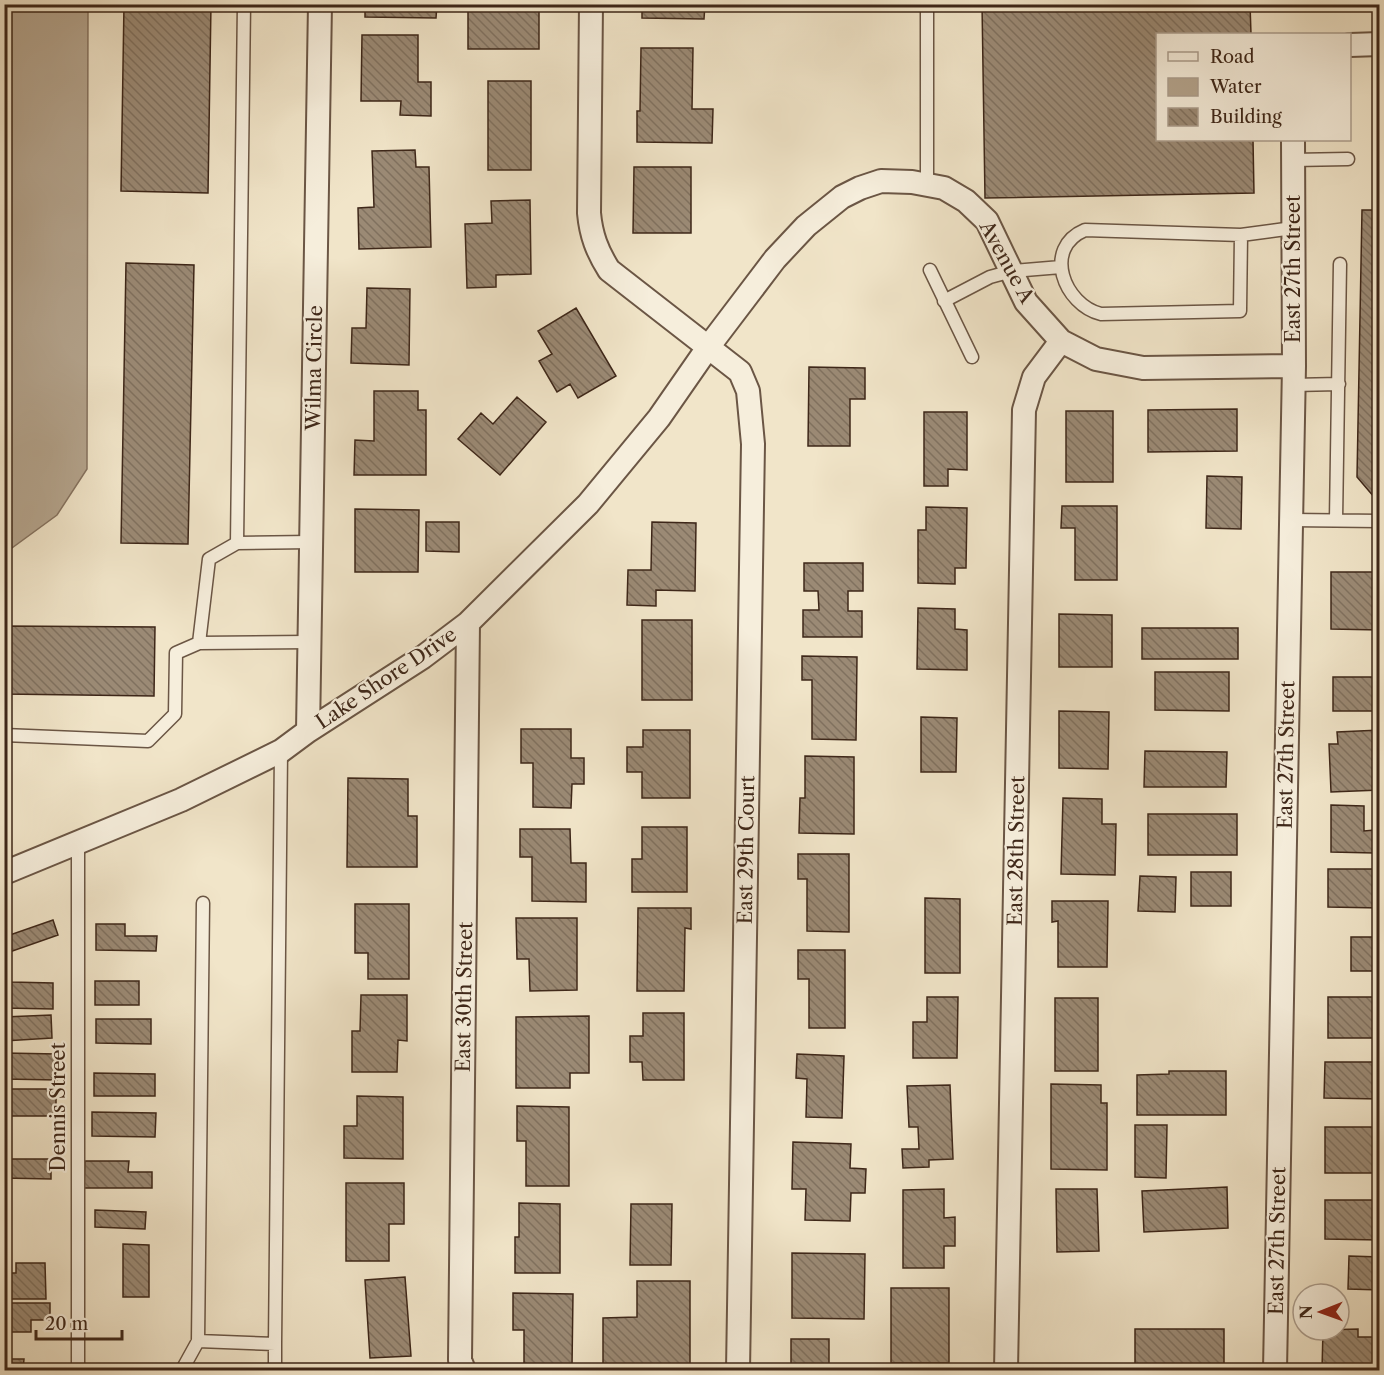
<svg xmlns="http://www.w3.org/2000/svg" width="1384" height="1375" font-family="'Libre Caslon Text',serif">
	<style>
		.water { fill: #b4a48d; stroke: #85725f; stroke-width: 1.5 }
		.building { fill: url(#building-back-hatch); stroke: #3e2719; stroke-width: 1.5 }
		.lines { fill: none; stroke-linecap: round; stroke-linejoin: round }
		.service-casing { stroke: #6b5645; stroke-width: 15 }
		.minor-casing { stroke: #6b5645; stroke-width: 26 }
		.service { stroke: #f6eedc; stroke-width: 12 }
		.minor { stroke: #f6eedc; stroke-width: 22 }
		.labels { text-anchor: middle; stroke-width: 4.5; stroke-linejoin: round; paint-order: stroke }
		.street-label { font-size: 20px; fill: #3e2719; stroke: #f6eedc }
	</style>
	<defs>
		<pattern id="building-back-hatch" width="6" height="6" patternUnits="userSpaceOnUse" patternTransform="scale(1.5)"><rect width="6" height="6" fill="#9b8a75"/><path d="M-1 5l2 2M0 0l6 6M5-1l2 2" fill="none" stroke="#80715f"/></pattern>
	</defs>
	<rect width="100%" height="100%" fill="#f1e5c9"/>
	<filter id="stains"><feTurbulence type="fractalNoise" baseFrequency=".00333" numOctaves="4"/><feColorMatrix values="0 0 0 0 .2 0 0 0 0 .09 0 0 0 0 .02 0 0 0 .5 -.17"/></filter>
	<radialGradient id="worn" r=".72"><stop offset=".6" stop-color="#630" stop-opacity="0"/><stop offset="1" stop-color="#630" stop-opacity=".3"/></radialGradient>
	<path class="water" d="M5,4L88,5L87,469L57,515L5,553Z"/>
	<path class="building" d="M124,4H211L208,193L121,191Z
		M365,4H437L436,18L365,17Z
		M468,4H539V49H468Z
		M642,4H705L704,19L642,18Z
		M982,4H1250L1251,34H1158V140H1253L1254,193L985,198Z
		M362,35H418V82H431V116L400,115L401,101H361Z
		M641,48H693L692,109H713L712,143L637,142V111H640Z
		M488,81H531V170H488Z
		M415,150L416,167H429L431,247L359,249L358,208L374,207L372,151Z
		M634,167H691V233H633Z
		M530,200L531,274L496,275V287L467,288L465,224L492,223L491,201Z
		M1362,210H1380V504L1357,477Z
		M126,263L194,265L188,544L121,543Z
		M367,288L410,289L409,365L351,363L352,328H366Z
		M576,308L616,376L578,398L570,384L557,392L539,361L552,354L538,331Z
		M809,367L865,368V399H850V446H808Z
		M374,391H418V410H426V475H354L355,440L374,441Z
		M517,397L546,422L500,475L458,439L481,413L493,424Z
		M1237,409V451L1148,452V410Z
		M1066,411H1113V482H1066Z
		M924,412H967V470L948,469V486H924Z
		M1207,476L1242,477L1241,529L1206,528Z
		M1062,506H1117V580H1075V528H1061Z
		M926,507L967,508L966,568H955V584L918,583V530H926Z
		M355,509L419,510L418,572H355Z
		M426,522H459V552L426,551Z
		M652,522L696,523L695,591L656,590V606L627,605L628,570H651Z
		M804,563H863V591H848V611H862V637H803V610H819L818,591H804Z
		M1331,572H1380V630L1331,629Z
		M918,608L955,609V629L967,630V670L917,669Z
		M1059,614L1112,615V667H1059Z
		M642,620H692V700H642Z
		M4,626L155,627L154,696L4,694Z
		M1142,628H1238V659H1142Z
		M802,656L857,657L856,740L812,739V680H802Z
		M1155,672H1229V711L1155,710Z
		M1333,677H1380V711H1333Z
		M1059,711L1109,712L1108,769L1059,768Z
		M921,717L957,718L956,772H921Z
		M521,729H571V758H584V784H572L571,808L533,807V763H521Z
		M643,730H690V798H642V772H627V747H643Z
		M1380,730V790L1331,792L1329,744H1338L1337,732Z
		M1145,751L1227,752L1226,787H1144Z
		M805,756L854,757V834L799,833L800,798H805Z
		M348,778L408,779V816H417V867H347Z
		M1063,798L1102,799V824H1116L1115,875L1061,874Z
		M1331,805L1364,806V831L1374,830V853L1331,852Z
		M1148,814H1237V855H1148Z
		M642,827H687V892H632V859H642Z
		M520,829H570L571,863H586V902L532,901V857H520Z
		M798,854H849V932L807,931V879H798Z
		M1328,869H1380V908L1328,907Z
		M1191,872H1231V906H1191Z
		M1140,876L1176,877L1175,912L1138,911Z
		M925,898L960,899V973H925Z
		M1052,901H1108L1107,967H1058V921L1052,922Z
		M355,904H409V979H368V953H355Z
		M638,908H691V929L685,928L684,991H637Z
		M516,918H577V990L530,991L529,959H517Z
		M53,920L58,935L4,954V937Z
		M96,924H125V936H157L156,951L96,950Z
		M1351,937H1379L1380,971H1351Z
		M798,950H845V1028H809V979H798Z
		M4,963H11V982L53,983V1009L4,1008Z
		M95,981H139V1005H95Z
		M361,995H407V1041L398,1040L397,1072H352V1031H360Z
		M927,997H958L957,1058H913V1022H927Z
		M1328,997H1380V1038H1328Z
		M1055,998H1098V1071H1055Z
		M643,1013H684V1080H643L642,1062H630V1036H643Z
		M51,1015L52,1038L4,1041V1017Z
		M589,1016V1073H570V1088H516V1017Z
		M96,1019H151V1044L96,1043Z
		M4,1053L57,1054V1080L4,1079Z
		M797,1054L844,1056L842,1118L806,1117L807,1079L796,1078Z
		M1325,1062H1380V1099L1324,1098Z
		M1169,1071H1226V1115H1137V1075L1169,1074Z
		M94,1073L155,1074V1096H94Z
		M1051,1084L1101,1085V1103H1107V1170L1051,1169Z
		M950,1085L953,1159L929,1160V1167L903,1168L902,1149H919L918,1127H909L907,1086Z
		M4,1089H56V1116H11V1106H4Z
		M357,1096L403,1097V1159L344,1158V1126H357Z
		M517,1106L569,1107V1186H526V1141H517Z
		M92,1112L156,1113L155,1137L92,1136Z
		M1135,1125H1167L1166,1178L1135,1177Z
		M1325,1127H1380V1173H1325Z
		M793,1142L851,1144L850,1168L866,1169L865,1193H851L850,1221L805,1220L806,1189H792Z
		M4,1159H51V1179L4,1178Z
		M85,1161H129L128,1172H152V1188H84Z
		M346,1183H404V1224H389V1261H346Z
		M1227,1187L1228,1228L1144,1232L1142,1191Z
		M944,1189V1218L955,1217V1246H944V1268H903V1190Z
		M1056,1189H1097L1099,1251L1057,1252Z
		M1325,1200H1380V1240L1325,1239Z
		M519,1203L560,1204V1273H515V1237H519Z
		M631,1204H672L671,1265H630Z
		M95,1210L146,1212L145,1229L95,1227Z
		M123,1244L149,1245V1297H123Z
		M792,1253L865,1254L864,1319L792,1318Z
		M1349,1256L1380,1257V1290L1348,1289Z
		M16,1263H45L46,1299H4V1273H16Z
		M405,1277L411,1356L370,1358L365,1280Z
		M637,1281H690V1366H603V1318L637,1317Z
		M891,1288H949V1363H891Z
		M513,1293L573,1294L572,1367L524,1366V1330H513Z
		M4,1303H50V1320H31V1332H4Z
		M1380,1326V1370H1322L1323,1330L1358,1329V1337H1379Z
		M1135,1329H1224V1370H1168V1365H1135Z
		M791,1339H829V1370H791Z
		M4,1359H24L23,1370H4Z"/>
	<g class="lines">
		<defs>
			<path id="service" d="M1293,160L1348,159
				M927,184V4
				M1085,230L1241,235L1240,311L1101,314C1064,305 1042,248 1085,230Z
				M1241,235L1293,228
				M930,270L972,357
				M944,301L990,277L1012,271L1061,267
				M1293,385L1339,384
				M1291,520L1380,521
				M1336,520L1340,264
				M237,543L311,542
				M199,643L309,642
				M4,735L148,741L175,714L176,653L199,643L209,559L237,543L244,4
				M78,843V1370
				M203,903L198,1341L275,1344L281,751
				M182,1370L198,1341
				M275,1370V1344"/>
			<path id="minor" d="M591,4L589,213C591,235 597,251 609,270L740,372L748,391L753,444L738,1370
				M1350,45L1380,44
				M308,731L320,4
				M4,873L181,800L281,751L308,731L423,657L468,623L588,504L659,418L709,346L775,259L806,226L842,197L860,188L881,181L912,182L944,188L966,201L987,221L1026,302L1061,341L1096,359L1143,368L1294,366
				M464,1370L460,1360L468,623
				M1006,1370L1024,410L1034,377L1061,341
				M1275,1370L1294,366L1293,140"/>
		</defs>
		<use href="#service" class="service-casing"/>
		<use href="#minor" class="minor-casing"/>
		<use href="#service" class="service"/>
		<use href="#minor" class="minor"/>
	</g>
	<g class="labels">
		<g class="street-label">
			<text transform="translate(1007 262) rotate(61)" y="7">Avenue A</text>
			<text transform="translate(1293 269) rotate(-90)" y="7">East 27th Street</text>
			<text transform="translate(314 368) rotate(-89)" y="7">Wilma Circle</text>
			<text transform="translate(386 678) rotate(-34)" y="7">Lake Shore Drive</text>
			<text transform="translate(1286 755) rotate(-89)" y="7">East 27th Street</text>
			<text transform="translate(746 850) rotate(-89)" y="7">East 29th Court</text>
			<text transform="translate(1016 851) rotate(-89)" y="7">East 28th Street</text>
			<text transform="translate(464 997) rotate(-89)" y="7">East 30th Street</text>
			<text transform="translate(58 1107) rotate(-90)" y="7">Dennis Street</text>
			<text transform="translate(1277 1241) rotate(-89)" y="7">East 27th Street</text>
		</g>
	</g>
	<rect width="1384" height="1375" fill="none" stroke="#f1e5c9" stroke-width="24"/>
	<rect x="6" y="6" width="1372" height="1363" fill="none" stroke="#3e2719" stroke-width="3"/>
	<rect x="12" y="12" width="1360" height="1351" fill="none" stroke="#3e2719" stroke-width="1.5"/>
	<rect x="1156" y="33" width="195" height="108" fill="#f6eedc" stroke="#ac9e8e" stroke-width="1.5"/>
	<rect x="1168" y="52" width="30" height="9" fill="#f6eedc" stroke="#ac9e8e" stroke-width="1.5"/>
	<text x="1210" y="63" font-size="18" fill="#3e2719">Road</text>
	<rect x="1168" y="78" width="30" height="18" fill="#b4a48d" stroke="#ac9e8e" stroke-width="1.5"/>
	<text x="1210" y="93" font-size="18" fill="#3e2719">Water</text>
	<rect x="1168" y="108" width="30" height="18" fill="url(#building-back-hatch)" stroke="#ac9e8e" stroke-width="1.5"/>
	<text x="1210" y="123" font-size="18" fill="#3e2719">Building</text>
	<g transform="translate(1321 1312) rotate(269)"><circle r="28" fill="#f6eedc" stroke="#ac9e8e" stroke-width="1.5"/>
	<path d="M0-4.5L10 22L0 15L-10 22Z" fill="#8f2418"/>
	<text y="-9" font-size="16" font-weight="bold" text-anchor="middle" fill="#3e2719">N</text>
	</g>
	<path d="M36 1330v9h86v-9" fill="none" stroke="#3e2719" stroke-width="3"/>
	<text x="45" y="1330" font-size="18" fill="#3e2719" stroke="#f6eedc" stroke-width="4.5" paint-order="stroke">20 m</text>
	<rect width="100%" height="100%" filter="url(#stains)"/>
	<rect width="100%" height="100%" fill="url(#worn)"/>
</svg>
